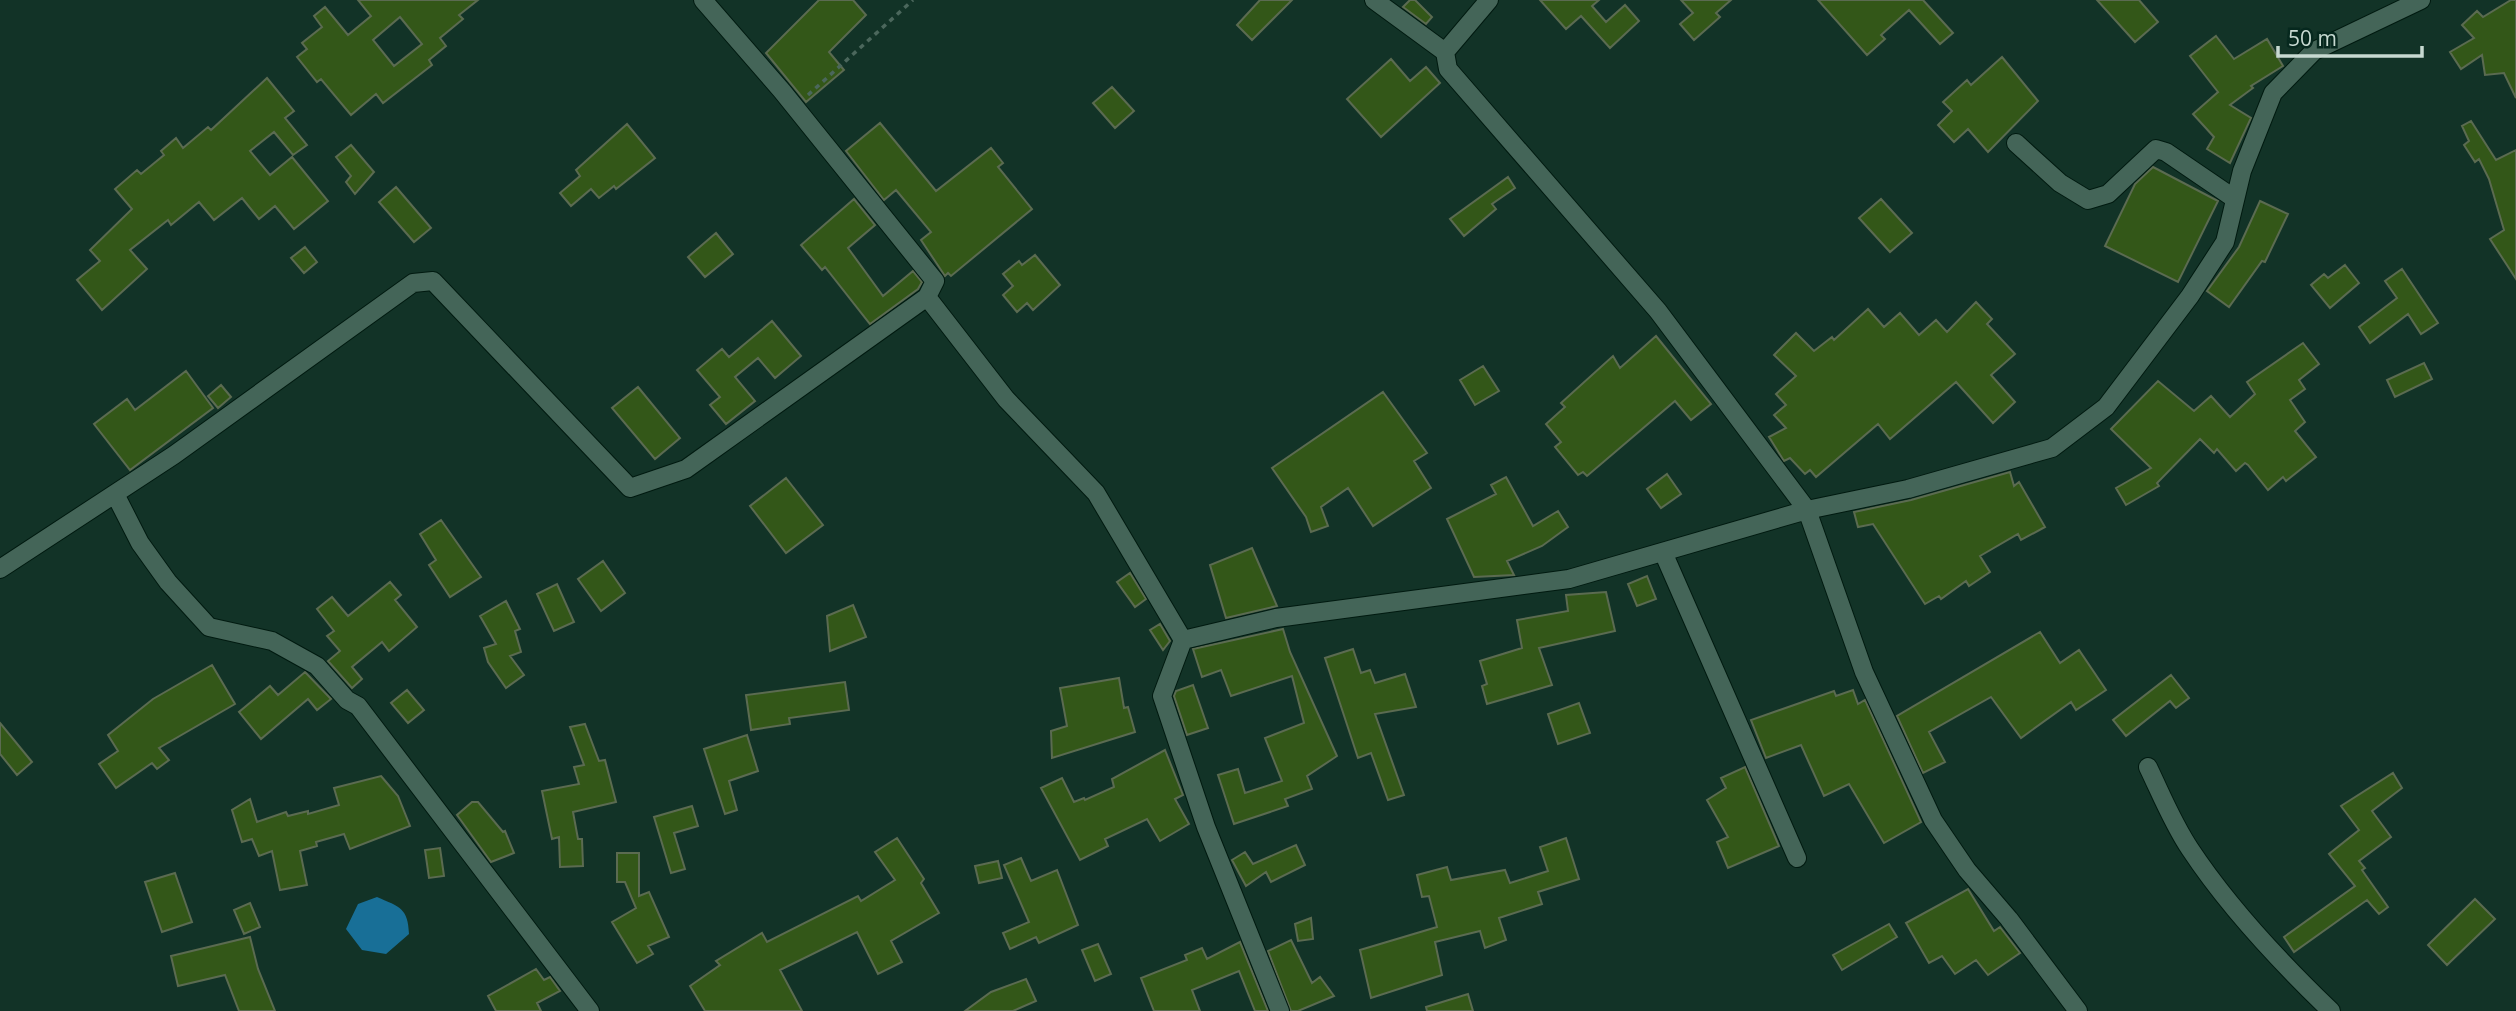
<svg xmlns="http://www.w3.org/2000/svg" width="2516" height="1011" font-family="'Open Sans',sans-serif">
	<style>
		.water { fill: #186f97 }
		.building { fill: #335718; stroke: #5b6b51; stroke-width: 2; fill-rule: evenodd }
		.lines { fill: none; stroke-linecap: round; stroke-linejoin: round }
		.minor-casing { stroke: #001a10; stroke-width: 20 }
		.path { stroke: #4b675c; stroke-width: 3.5; stroke-dasharray: 5 5; stroke-linecap: butt }
		.minor { stroke: #446558; stroke-width: 18 }
	</style>
	<rect width="100%" height="100%" fill="#123327"/>
	<path class="water" d="M377,897C400,907 408,908 409,934L386,954L362,950L346,929L358,904Z"/>
	<path class="building" d="M358,0H478L459,15L463,19L440,38L446,46L429,60L432,65L383,103L376,94L351,115L321,79L317,82L297,57L307,49L302,43L322,27L314,16L325,7L348,35L371,16ZM400,17L422,44L394,66L373,40Z
		M819,0H853L866,15L829,52L844,70L806,102L766,53Z
		M1260,0H1292L1252,40L1237,25Z
		M1410,0H1415L1432,17L1426,24L1403,7Z
		M1540,0H1599L1592,6L1606,22L1625,5L1639,21L1610,48L1581,16L1566,29Z
		M1681,0H1731L1716,13L1720,17L1694,40L1680,24L1693,13Z
		M1818,0H1923L1953,33L1940,44L1909,10L1881,35L1885,39L1867,55Z
		M2097,0H2139L2158,22L2135,42Z
		M2511,0H2516V98L2504,73L2485,75L2482,55L2461,69L2450,52L2474,38L2462,25L2477,11L2483,17Z
		M2216,36L2234,59L2267,39L2283,66L2251,86L2253,88L2230,105L2251,118L2230,163L2207,149L2214,137L2193,114L2218,92L2190,56Z
		M2002,57L2038,101L1988,152L1968,129L1954,142L1938,125L1952,111L1943,102L1967,80L1971,85Z
		M1391,59L1410,81L1426,67L1440,83L1381,137L1347,99Z
		M267,78L294,111L285,118L307,145L293,155L274,132L250,151L270,175L292,157L328,201L294,229L275,206L259,219L242,198L214,220L199,202L171,225L168,220L130,250L147,269L102,310L77,280L100,261L90,250L132,209L115,189L137,170L141,174L164,155L161,151L176,138L183,148L208,127L211,130Z
		M1112,87L1134,111L1115,128L1093,103Z
		M2471,121L2496,160L2516,150V279L2490,239L2504,230L2489,179L2479,159L2475,162L2464,145L2469,141L2462,126Z
		M880,123L936,191L991,148L1003,163L998,167L1032,209L951,276L948,273L945,276L921,240L931,232L896,190L884,200L846,151Z
		M627,124L655,158L616,189L614,186L599,198L591,189L571,206L560,193L580,176L576,170Z
		M351,145L374,172L355,194L346,182L351,176L336,157Z
		M2153,167L2218,201L2178,282L2105,246L2135,184Z
		M1508,177L1515,188L1492,204L1496,209L1464,236L1450,219Z
		M396,187L431,228L414,242L379,202Z
		M854,199L875,225L848,248L883,296L913,271L922,282L918,289L870,324L825,267L822,270L801,245Z
		M1881,199L1912,233L1890,252L1859,218Z
		M2260,201L2288,214L2265,262L2262,261L2229,307L2207,291L2239,247Z
		M716,233L733,254L705,277L688,257Z
		M305,247L317,262L304,273L291,258Z
		M1035,255L1060,285L1033,310L1027,303L1017,312L1003,295L1013,286L1003,274L1019,261L1022,265Z
		M2345,265L2359,283L2330,308L2311,285L2324,274L2328,278Z
		M2402,269L2438,323L2421,334L2408,314L2370,343L2359,327L2397,298L2385,281Z
		M1976,302L1992,319L1987,324L2015,354L1991,375L2015,402L1993,423L1956,382L1890,439L1878,424L1816,477L1810,470L1805,474L1790,458L1784,461L1769,437L1786,428L1774,415L1786,405L1776,394L1796,376L1774,355L1796,333L1814,351L1832,337L1834,340L1868,309L1884,327L1900,313L1919,335L1936,320L1947,332Z
		M772,321L801,356L775,378L758,358L735,377L755,401L726,424L710,405L720,397L697,370L722,349L729,357Z
		M1656,336L1711,404L1691,420L1675,401L1587,476L1583,472L1578,475L1555,447L1561,442L1546,424L1565,407L1561,403L1613,356L1620,368Z
		M2303,343L2319,364L2299,380L2305,389L2290,400L2305,422L2295,431L2316,457L2286,481L2283,477L2268,490L2248,465L2245,463L2236,471L2217,449L2214,453L2200,439L2157,483L2159,486L2126,505L2116,488L2151,468L2111,429L2158,381L2194,411L2211,396L2230,417L2255,394L2247,382Z
		M2424,363L2432,379L2395,397L2387,380Z
		M1483,366L1499,391L1475,405L1460,380Z
		M186,371L213,408L130,470L94,424L127,399L135,410Z
		M221,385L231,397L218,408L208,396Z
		M638,387L680,438L655,459L612,408Z
		M1383,392L1427,453L1414,461L1431,488L1373,526L1348,488L1321,507L1328,526L1311,532L1306,517L1272,468Z
		M2010,472L2014,486L2019,482L2045,527L2021,540L2018,534L1980,556L1990,572L1969,586L1966,581L1941,599L1939,596L1925,604L1873,524L1858,527L1854,512L1911,500Z
		M1667,474L1681,494L1661,508L1647,489Z
		M1506,477L1533,526L1558,511L1568,527L1542,546L1507,561L1514,575L1474,577L1447,519L1496,494L1491,485Z
		M786,478L823,525L786,553L750,506Z
		M441,520L481,577L450,597L429,565L436,560L420,534Z
		M1252,548L1277,606L1226,618L1210,565Z
		M603,561L625,593L601,611L578,579Z
		M1130,573L1146,599L1135,607L1117,582Z
		M1647,576L1656,599L1637,606L1628,584Z
		M390,582L401,595L395,600L417,627L389,651L382,642L352,667L362,679L352,688L328,661L340,651L327,636L334,631L317,609L332,597L348,616Z
		M557,584L574,622L554,631L537,594Z
		M1606,592L1615,631L1539,648L1552,685L1487,704L1482,686L1487,684L1480,661L1522,648L1517,620L1568,611L1566,595Z
		M506,601L520,629L515,631L521,652L510,656L524,675L506,688L488,662L484,648L496,644L480,616Z
		M853,605L866,637L830,651L827,616Z
		M1160,624L1170,641L1163,650L1150,630Z
		M1283,629L1290,652L1337,756L1307,776L1312,789L1285,799L1288,806L1234,824L1218,775L1238,769L1245,793L1282,781L1265,738L1304,723L1292,676L1231,696L1221,670L1202,677L1193,649Z
		M2040,632L2060,663L2079,650L2106,690L2076,710L2071,702L2021,738L1991,697L1929,732L1945,762L1923,773L1897,716Z
		M1353,649L1361,673L1370,670L1375,683L1405,674L1416,707L1375,714L1404,795L1388,800L1371,753L1358,758L1325,658Z
		M212,665L235,704L159,748L169,760L157,769L152,763L116,788L99,764L118,751L108,735L153,699Z
		M305,672L331,699L317,710L308,699L261,739L239,712L270,686L278,695Z
		M2171,675L2189,698L2176,708L2170,701L2126,736L2113,720Z
		M1119,678L1124,708L1128,707L1135,732L1052,758L1051,731L1067,726L1060,688Z
		M845,682L849,710L789,718L790,724L751,730L746,695Z
		M1193,685L1208,728L1187,735L1174,696L1176,691Z
		M407,690L424,710L408,723L391,703Z
		M1853,690L1858,704L1865,700L1921,822L1884,843L1849,784L1824,796L1801,745L1766,758L1751,720L1834,691L1836,696Z
		M1579,703L1590,733L1558,744L1548,714Z
		M0,723L32,762L17,775L0,754Z
		M585,724L599,761L605,760L616,802L573,812L578,839H582L583,866L560,867L559,837L552,839L542,791L579,784L574,767L584,765L570,727Z
		M747,735L758,771L729,781L737,810L725,814L704,749Z
		M1165,750L1183,795L1175,799L1189,824L1160,841L1147,819L1105,839L1108,846L1080,860L1041,788L1062,778L1074,802L1084,798L1085,800L1114,787L1112,779Z
		M1745,767L1779,846L1728,868L1717,842L1728,837L1707,800L1726,788L1721,778Z
		M2393,773L2402,788L2372,811L2391,837L2359,861L2365,868L2362,870L2388,907L2379,914L2367,900L2294,952L2284,937L2355,886L2329,854L2359,830L2341,806Z
		M381,776L398,796L410,826L350,849L344,834L316,842L317,846L300,851L307,885L280,890L272,851L259,856L252,839L242,842L232,810L250,799L257,822L286,812L288,816L308,811V814L339,805L334,788Z
		M472,802H478L503,832L505,831L514,853L491,862L457,815Z
		M692,806L698,826L674,833L685,869L671,873L654,817Z
		M897,838L924,879L921,883L939,913L891,941L902,962L878,974L857,932L780,970L802,1011H705L690,986L720,965L716,961L762,933L767,942L858,896L861,901L895,880L875,852Z
		M1566,838L1579,879L1538,892L1542,904L1499,918L1506,940L1485,948L1480,931L1435,942L1442,975L1371,998L1360,950L1437,927L1429,896L1422,897L1417,875L1447,867L1451,880L1505,870L1510,883L1548,871L1540,847Z
		M1296,845L1305,865L1271,882L1266,872L1246,886L1232,860L1245,852L1253,864Z
		M440,848L444,876L429,878L425,850Z
		M617,853H639V896L649,892L669,937L648,946L653,954L637,963L612,922L636,908L625,882H617Z
		M1021,858L1031,881L1057,870L1078,925L1039,943L1036,937L1010,949L1003,933L1029,922L1004,865Z
		M998,861L1002,878L979,883L975,866Z
		M175,873L192,922L162,932L145,882Z
		M1968,889L1994,931L2000,927L2020,953L1988,975L1976,960L1955,974L1942,956L1929,963L1906,923Z
		M2475,899L2495,919L2447,965L2428,945Z
		M250,903L260,927L244,934L234,910Z
		M1311,918L1313,939L1298,941L1295,924Z
		M1889,924L1897,937L1842,970L1833,955Z
		M250,937L258,969L275,1011H239L225,975L178,986L171,956Z
		M1291,940L1312,983L1320,977L1334,996L1298,1011H1291L1268,951Z
		M1240,942L1268,1011H1255L1239,971L1192,990L1200,1011H1154L1141,978L1187,960L1185,955L1202,948L1207,959Z
		M1098,944L1111,974L1095,981L1082,950Z
		M536,969L544,980L550,977L560,991L537,1003L541,1011H496L488,996Z
		M1026,979L1036,1001L1013,1011H965L991,992Z
		M1468,994L1473,1011H1427L1426,1007Z"/>
	<g class="lines">
		<defs>
			<path id="minor" d="M1374,0L1445,52
				M2016,143L2060,183L2088,200L2108,194L2156,149L2166,152L2235,199
				M927,297L1006,399L1096,493L1183,640
				M115,494L140,543L168,582L209,627L272,641L317,666L347,700L358,706L590,1011
				M1663,552L1797,858
				M0,569L174,455L413,283L433,281L630,488L686,469L927,297L935,281L782,91L703,0
				M1183,640L1276,618L1569,579L1807,510L1658,311L1448,69L1445,52L1489,0
				M1183,640L1162,696L1206,827L1280,1011
				M2148,767C2161,794 2173,824 2190,849C2229,908 2280,962 2331,1011
				M2078,1011L2009,919L1967,870L1933,820L1864,672L1807,510L1908,489L2052,448L2106,407L2190,296L2225,242L2242,171L2273,93L2314,51L2421,0"/>
		</defs>
		<use href="#minor" class="minor-casing"/>
		<path class="path" d="M808,95L913,0"/>
		<use href="#minor" class="minor"/>
	</g>
	<path d="M2278 46v10h144v-10" fill="none" stroke="#c7d9d1" stroke-width="3.5"/>
	<text x="2288" y="46" font-size="21" fill="#c7d9d1" stroke="#06281e" stroke-width="5" paint-order="stroke">50 m</text>
</svg>
